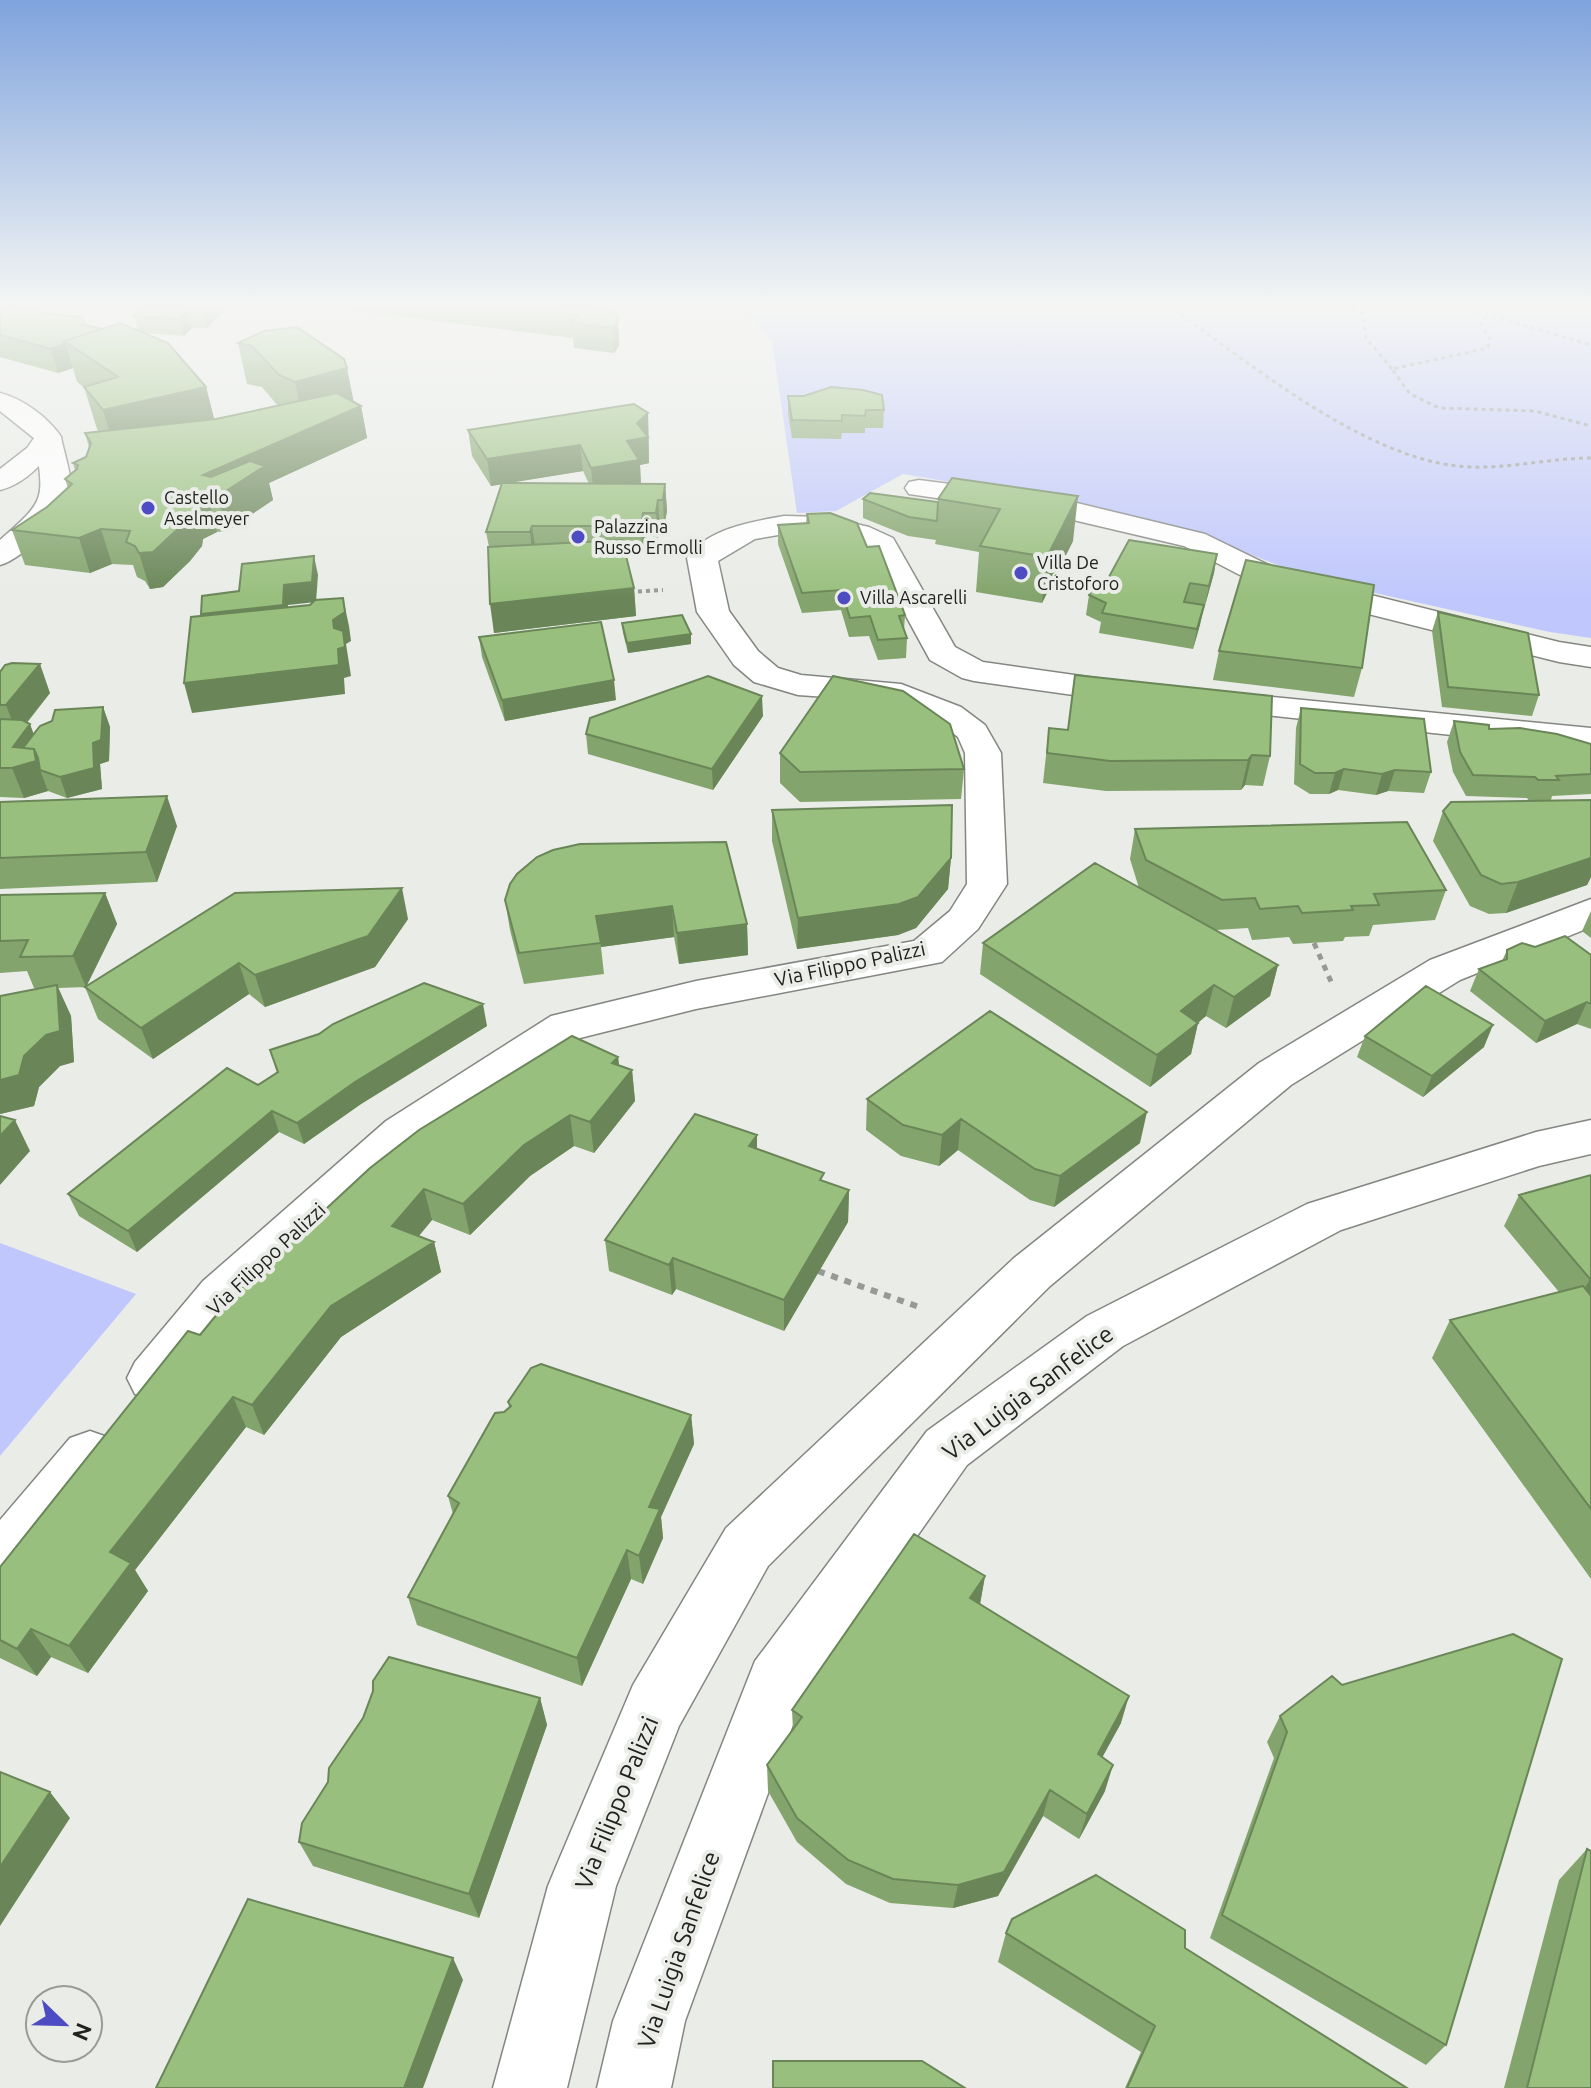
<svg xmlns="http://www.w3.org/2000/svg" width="1591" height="2088" font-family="Ubuntu,sans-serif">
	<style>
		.green { fill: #bfc7fd }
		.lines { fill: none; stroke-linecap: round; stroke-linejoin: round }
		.minor-casing { stroke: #848682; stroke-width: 3 }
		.tertiary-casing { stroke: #848682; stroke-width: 3 }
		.primary-casing { stroke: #848682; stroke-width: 3 }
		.path-far3 { stroke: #979995; stroke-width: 3; stroke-dasharray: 4 4; stroke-linecap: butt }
		.path-far2 { stroke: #979995; stroke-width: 4; stroke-dasharray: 4 4; stroke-linecap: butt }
		.path-far1 { stroke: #979995; stroke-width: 5; stroke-dasharray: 6 6; stroke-linecap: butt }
		.path { stroke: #979995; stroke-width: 6; stroke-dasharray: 7 7; stroke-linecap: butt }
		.minor { fill: #fff; fill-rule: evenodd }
		.tertiary { fill: #fff; fill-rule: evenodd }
		.primary { fill: #fff; fill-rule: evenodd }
		.wall { fill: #83a46c; fill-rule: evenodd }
		.shaded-wall { fill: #6a8658 }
		.building { fill: #98bf7d; stroke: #6a8658; stroke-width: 2 }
		.poi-dot { fill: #4e4cc2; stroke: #e9ece7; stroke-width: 3 }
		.labels { text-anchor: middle; stroke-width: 8; stroke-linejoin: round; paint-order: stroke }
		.far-poi-label { font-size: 18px; fill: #212220; stroke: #e9ece7; text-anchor: start }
		.street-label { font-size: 20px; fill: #212220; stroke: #e9ece7 }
		.near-street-label { font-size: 24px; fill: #212220; stroke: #e9ece7 }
	</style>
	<rect width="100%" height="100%" fill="#e9ece7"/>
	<path class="green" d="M742,307H1591V638L1550,632L1317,580L1200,535L1016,493L903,474L836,511L797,513L772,341Z
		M0,1243L136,1294L0,1456Z"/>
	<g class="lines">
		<defs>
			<path id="minor" d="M919,480L1052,497L1205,534L1287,574L1559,642L1591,647V667L1559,662L1265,588L1184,546L1052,515L909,494L905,488L909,482Z
				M784,516L826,517L869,527L893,538L955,647L983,662L1131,683L1143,686L1148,693L1143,700L1131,703L974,681L962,678L930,660L870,550L850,540L826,535L784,534L755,539L718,561L729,611L758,651L778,668L801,675L901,684L961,707L985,725L1001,753L1007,884L978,929L942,962L696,1009L580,1038L418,1145L239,1311L173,1394L154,1401L135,1394L127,1378L135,1362L203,1281L386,1121L551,1016L696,981L914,941L950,911L967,884L965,753L958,737L937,721L884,701L798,695L754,682L734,665L697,612L687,558C708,528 751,522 784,516Z
				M1211,691L1591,728V750L1199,708L1194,701L1199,694Z
				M1591,899V927L1460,980L1291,1085L1050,1286L768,1566L679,1726L616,1886L567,2088H493L548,1886L558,1862L633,1685L726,1528L1014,1258L1259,1063L1430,960Z
				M1591,1120V1154L1539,1166L1341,1230L1123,1346L967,1465L802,1700L685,2021L671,2088H597L613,2021L755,1661L927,1431L1087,1316L1307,1204L1536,1132Z
				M90,1431L110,1438L118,1455L110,1472L21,1583L0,1591V1520L70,1438Z"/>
			<path id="tertiary" d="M48,429L57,431L61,437C48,459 26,484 0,490V469L27,448L39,431Z"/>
			<path id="primary" d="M0,393C23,399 48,417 61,437C64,453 71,472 71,488C71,513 23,559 0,565V540C47,499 44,500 35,439L0,411Z"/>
		</defs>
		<use href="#minor" class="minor-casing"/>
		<use href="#tertiary" class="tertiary-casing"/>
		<use href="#primary" class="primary-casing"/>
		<path class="path-far3" d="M1159,307L1176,311C1253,366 1362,455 1457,466C1501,471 1547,458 1591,458
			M1345,307L1363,314L1366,338L1392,369
			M1462,307L1591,345
			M1486,316L1481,325L1490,339L1488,348L1392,369L1410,394L1439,408L1535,411L1591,426"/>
		<path class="path-far2" d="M630,592L663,590"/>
		<path class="path-far1" d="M1314,943L1333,986"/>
		<path class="path" d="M818,1271L919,1307"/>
		<use href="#minor" class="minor"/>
		<use href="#tertiary" class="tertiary"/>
		<use href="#primary" class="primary"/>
	</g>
	<path class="wall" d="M0,307L102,329L138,331L134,316L228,307L207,328H192L184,336L145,333L206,387L214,419L278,406L262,387L247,384L238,343L264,331L354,402L361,406L367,438L269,483L273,500L227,531L217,532L203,539L202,546L190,561L163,587L150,589L145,581L137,577L133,565L112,564L90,573L25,565L12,530L47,507L68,488L65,479L75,470L73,463L86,457L89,447L85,433L99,432L97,429L84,387L77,382L73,368L58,373L0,357Z
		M335,307H603V310L618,322L619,346L614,353L574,348L573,338L354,311Z
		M788,396L884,410L883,428H865V433H842L841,439L792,438L788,414Z
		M648,413L649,463L640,465L641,484H665L667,511L664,527H660L657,540H645L642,554H626L634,588L636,616L494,633L489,547L486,532L502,484L491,486L472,456L468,430ZM583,471L589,484L507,483Z
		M952,478L1073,541L1042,603L976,592L979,552L935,544L936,540L908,536L863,518V499L938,502V499Z
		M807,514L867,547L905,615L904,631L907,638L906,658L878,660L869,636L849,637L841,610L802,613L778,544V525L806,523Z
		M1217,554L1214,573L1193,649L1099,633L1101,622L1086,615L1089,595Z
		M1438,612L1539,695L1532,716L1442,707L1432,631Z
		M622,623L691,634V644L628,653L623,633Z
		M479,637L616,700L505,721L482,657Z
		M1219,651L1362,668L1354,697L1213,680Z
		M0,672L50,693L27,723L30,724L33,734L103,707L110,727L109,761L100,764L102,789L67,798L48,791L24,798L0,797Z
		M1301,708L1431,772L1424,793L1388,791L1376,795L1338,790L1329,794H1310L1294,784L1296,728Z
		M763,716L713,790L588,754L586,734Z
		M1454,721L1489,729L1591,744V794L1552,796L1551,800H1591V877L1587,885L1506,913L1489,914L1470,906L1433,841L1443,811L1529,801L1527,798L1466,796L1453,772L1447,742Z
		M1049,728L1270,756L1263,786L1245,785L1241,790L1106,791L1043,783Z
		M780,753L964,769L961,799L800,802L780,783Z
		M0,802L177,826L157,882L0,889Z
		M772,810L951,858L948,889L916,928L898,935L797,949L772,841Z
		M1135,829L1446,890L1435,920L1373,925L1369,936L1345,937L1343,941L1293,944L1289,937L1252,940L1248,928L1216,930L1278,965L1270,996L1226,1028L1206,1016L1198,1023L1191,1054L1150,1087L980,974L983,943L1139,888L1130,859Z
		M517,874L747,924L748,955L679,964L674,937L601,947L604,974L524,984L510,930L505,900Z
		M105,893L117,924L86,987L58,988L71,1016L74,1062L60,1066L39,1087L34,1106L0,1114V996L40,988H34L27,971L0,973V895Z
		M1591,911V938L1582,931Z
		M408,919L375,967L265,1007L249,994L153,1059L98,1019L85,987Z
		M1535,947L1591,955V1029L1577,1024L1536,1043L1470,991L1479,969L1502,961L1507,950Z
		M487,1026L361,1104L304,1144L279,1132L137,1252L79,1216L68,1194L277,1073L270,1050Z
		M1365,1036L1484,1047L1423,1097L1357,1057Z
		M618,1057L619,1065L632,1070L635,1101L594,1153L574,1146L530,1176L470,1235L432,1220L419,1236L434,1242L441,1272L341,1337L264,1435L246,1427L135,1570L148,1591L88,1673L51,1657L37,1676L0,1658V1567L200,1335Z
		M867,1099L1140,1143L1054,1207L1030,1200L958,1150L939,1166L901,1156L866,1130Z
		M757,1149L824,1181L849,1190L848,1222L784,1331L676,1289L672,1295L609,1271L605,1240Z
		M1591,1175V1579L1432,1358L1450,1320L1559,1292L1504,1226L1519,1195Z
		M508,1402L691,1415L694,1444L661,1517L663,1538L643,1584L631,1579L582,1686L417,1625L408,1597L453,1514L448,1496L504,1412L509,1407Z
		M985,1576L980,1604L1121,1723L1102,1757L1105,1791L1079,1839L1043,1816L998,1896L953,1908L890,1903L846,1884L797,1842L768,1791L767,1765L793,1730L792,1710Z
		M540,1698L547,1725L479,1918L313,1866L299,1842Z
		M1280,1716L1446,2045L1426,2065L1210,1938L1274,1758L1267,1742Z
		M1587,1849L1591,2088H1504L1559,1880Z
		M1006,1933L1185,1948L1407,2088H1125L1141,2052L998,1962Z"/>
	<path class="shaded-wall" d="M207,307H228L207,328L203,311Z
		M188,311L192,328L184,336L179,319Z
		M618,322L619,346L614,353L612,328Z
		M65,343L73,368L58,373L51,349Z
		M347,368L355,408L361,406L367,438L269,483L273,500L227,531L218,496L203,475L304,424L295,382Z
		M206,387L217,430L116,453L103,410Z
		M648,413L649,463L640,465L641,487L594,495L591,468L627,441L637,423Z
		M580,445L583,471L491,486L487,459Z
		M665,484L667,511L664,527L663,500Z
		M1078,496L1073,541L1042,603L1047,557Z
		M208,497L217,532L203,539L202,546L190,561L163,587L150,589L139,553L193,504Z
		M658,500L660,527L657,540L656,513Z
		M643,513L645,540L642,554L641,526Z
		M532,526L536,553L533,560L530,532Z
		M101,529L112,564L90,573L79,538Z
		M1217,554L1214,573L1205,605L1209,586Z
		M314,556L318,575L316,602L288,605V624L206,634L201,614Z
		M634,588L636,616L494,633L490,604Z
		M343,598L349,626L351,641L346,644L351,676L344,678L345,694L192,713L184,683L333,620Z
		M1204,605L1200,625L1193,649L1197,629Z
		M691,634V644L628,653L627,643Z
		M40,664L50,693L17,734L6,705Z
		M614,680L616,700L505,721L502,700Z
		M762,696L763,716L713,790L712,769Z
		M103,707L110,727L109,761L100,764L102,789L67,798L60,777L93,743Z
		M30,724L41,754L40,770L48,791L24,798L12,768L13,747Z
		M1252,755L1245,785L1241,790L1248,760Z
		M1344,769L1338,790L1329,794L1335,773Z
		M1395,770L1388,791L1376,795L1382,774Z
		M167,796L177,826L157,882L146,852Z
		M951,858L948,889L916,928L898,935L797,949L798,918Z
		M1591,858V877L1587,885L1506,913L1518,882Z
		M402,888L408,919L375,967L265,1007L255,975Z
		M105,893L117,924L86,987L73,956Z
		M672,906L674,937L601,947L596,916Z
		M747,924L748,955L679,964L677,933Z
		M239,963L249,994L153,1059L141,1028Z
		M1278,965L1270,996L1226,1028L1234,997Z
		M57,985L71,1016L74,1062L60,1066L39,1087L34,1106L0,1114V1080L24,1056Z
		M1214,985L1206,1016L1180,1037L1198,1023L1191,1054L1150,1087L1157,1055L1181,1011Z
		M1587,1002L1577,1024L1536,1043L1545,1021Z
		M483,1004L487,1026L361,1104L304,1144L297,1123L355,1082Z
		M1493,1025L1484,1047L1423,1097L1432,1076Z
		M618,1057L621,1084L632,1070L635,1101L594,1153L590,1122L612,1063Z
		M272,1111L279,1132L137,1252L128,1231Z
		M1147,1112L1140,1143L1054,1207L1060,1176Z
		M570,1115L574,1146L530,1176L470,1235L463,1204L524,1145Z
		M961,1119L958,1150L939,1166L942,1135Z
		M15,1120L30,1151L0,1185V1136Z
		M757,1135V1167L749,1146Z
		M424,1189L432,1220L401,1257L392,1226Z
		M849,1190L848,1222L784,1331V1300Z
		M434,1242L441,1272L341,1337L264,1435L252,1405L331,1306Z
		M673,1258L676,1289L672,1295L669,1265Z
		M1591,1278V1304L1573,1310L1590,1279Z
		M233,1397L246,1427L135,1570L148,1591L88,1673L69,1646L110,1552Z
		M691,1415L694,1444L661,1517L663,1538L643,1584L639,1556L649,1507Z
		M627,1550L631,1579L582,1686L577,1658Z
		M985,1576L980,1604L970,1598Z
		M31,1629L51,1657L37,1676L17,1649Z
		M1129,1696L1121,1723L1090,1780L1098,1754Z
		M540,1698L547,1725L479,1918L469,1894Z
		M1113,1765L1105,1791L1079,1839L1087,1814Z
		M1050,1790L1043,1816L998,1896L953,1908L958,1885Z
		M50,1792L70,1818L0,1926V1867Z
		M453,1958L463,1980L423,2088H404Z"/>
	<path class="building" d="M0,307H20L45,313L81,317L85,322L82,324L102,329L64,341L65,343L51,349L0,335Z
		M145,307H207L203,311H188L179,319L134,316Z
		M511,307H601L599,309L616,313L618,322L612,328L571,323L579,315Z
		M120,323L168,343L206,387L103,410L84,387L118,377L64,341Z
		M297,327L344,359L347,368L295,382L279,375L252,346L238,343L264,331Z
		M831,387L863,390L882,395L884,410H866L865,416L842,415V421L792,420L788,396H804Z
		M337,393L361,406L203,475L211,477L250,461L265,466L218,496L208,497L193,504V511L180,527L153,552L139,553L135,546L126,542L130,531L101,529L79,538L12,530L47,507L72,484L65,479L77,469L78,465L73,463L86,457L91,443L85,433L216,419Z
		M634,404L648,413L637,423L648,437L627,441L639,460L591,468L580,445L487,459L468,430Z
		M952,478L1078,496L1047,557L980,546L1000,509L938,499Z
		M502,483L665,484L663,500H658L656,513H643L641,526H532L530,532H486Z
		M870,493L938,502L937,521L909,517L863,499Z
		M830,513L857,523L867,547L879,546L905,615L899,616L907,638L878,640L870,616L850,618L841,590L802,593L778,525L809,523L807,514Z
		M622,540L634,588L490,604L488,547Z
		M1129,540L1217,554L1209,586L1190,583L1184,602L1204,605L1197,629L1102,613L1106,603L1089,595L1092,589L1104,586Z
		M314,556L312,582L284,585L283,605L201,614L202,596L239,591L242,564Z
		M1246,560L1374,585L1362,668L1219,651Z
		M343,598L345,612L333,620L334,628L343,631L345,647L338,649L339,665L184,683L191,617L310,605L315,600Z
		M1438,612L1528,633L1539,695L1448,687Z
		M682,615L691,634L627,643L622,623Z
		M601,622L614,680L502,700L479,637Z
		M12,663L40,664L6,705H0V672L5,665Z
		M1075,675L1272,696L1270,756L1252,755L1248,760L1110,761L1047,753L1049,728L1068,730Z
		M708,676L762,696L712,769L586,734L590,718Z
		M833,676L903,691L950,724L964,769L800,772L780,753Z
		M103,707L101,740L93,743L94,768L60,777L40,770L38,758L34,749L23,748L40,726L52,721L55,710Z
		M1301,708L1424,719L1431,772L1395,770L1382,774L1344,769L1335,773H1315L1300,764Z
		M0,719L22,720L30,724L13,747L34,749L36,761L12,768H0Z
		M1454,721L1489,725V729L1520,728L1557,734L1591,744V774L1556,776L1559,780H1538L1535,777L1473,775L1460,752Z
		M167,796L146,852L0,858V802Z
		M1591,800V858L1518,882L1501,884L1481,875L1443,811L1451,802Z
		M952,805L951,858L918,897L899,904L798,918L772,810Z
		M1407,822L1446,890L1374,894L1379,905L1351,906L1353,910L1302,913L1298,906L1260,909L1255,898L1222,900L1146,860L1135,829Z
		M726,842L747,924L677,933L672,906L596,916L601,943L519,953L505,900L510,884L517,874L537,857L553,850L580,844Z
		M1095,863L1278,965L1234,997L1214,985L1181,1011L1198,1023L1157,1055L983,943Z
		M402,888L368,936L255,975L239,963L141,1028L85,987L235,893Z
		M105,893L73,956L20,957L28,940L0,941V895Z
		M1565,936L1591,955V1004L1587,1002L1545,1021L1479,969L1507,959V950L1522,943L1535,947Z
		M424,983L483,1004L355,1082L297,1123L272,1111L128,1231L68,1194L227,1068L258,1085L278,1072L270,1050L319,1034L333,1024Z
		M57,985L60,1031L46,1035L24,1056L19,1075L0,1080V996Z
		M1426,986L1493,1025L1432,1076L1365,1036Z
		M990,1011L1147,1112L1060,1176L1035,1169L961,1119L942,1135L903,1125L867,1099Z
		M572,1036L618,1057L612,1063L632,1070L590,1122L570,1115L524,1145L463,1204L424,1189L392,1226L434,1242L331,1306L252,1405L233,1397L110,1552L131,1563L69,1646L31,1629L17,1649L0,1640V1567L188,1331L200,1335L231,1297L370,1168L419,1130Z
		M695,1114L757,1135L749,1146L824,1173L820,1180L849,1190L784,1300L673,1258L669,1265L605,1240Z
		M0,1116L15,1120L0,1136Z
		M1591,1175V1278L1590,1279L1519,1195Z
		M1583,1286L1591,1296V1509L1450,1320Z
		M541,1364L691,1415L649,1507L660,1509L639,1556L627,1550L577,1658L408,1597L459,1503L448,1496L495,1413L504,1412L511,1406L508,1402L531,1368Z
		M914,1534L985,1576L970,1598L1129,1696L1098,1754L1113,1765L1087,1814L1050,1790L1004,1872L958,1885L893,1879L848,1860L797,1818L767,1765L802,1717L792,1710Z
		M1513,1634L1562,1659L1446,2045L1222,1915L1287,1732L1280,1716L1332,1676L1342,1685Z
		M389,1657L540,1698L469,1894L299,1842L302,1823L328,1782L329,1768L363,1718L373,1691V1681Z
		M0,1772L50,1792L0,1867Z
		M1587,1849L1591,1851V2088H1527Z
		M1096,1875L1185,1930V1948L1407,2088H1127L1155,2026L1006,1933L1012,1919Z
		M248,1899L453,1958L404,2088H156Z
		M773,2061H922L965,2088H773Z"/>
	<linearGradient id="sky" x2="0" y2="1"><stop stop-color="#7fa3dd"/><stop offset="0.51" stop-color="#f5f6f4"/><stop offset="1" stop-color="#f5f6f4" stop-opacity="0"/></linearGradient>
	<rect width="1591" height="599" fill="url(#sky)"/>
	<g class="poi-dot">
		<circle cx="148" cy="508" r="8"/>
		<circle cx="578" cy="537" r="8"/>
		<circle cx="1021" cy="573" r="8"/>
		<circle cx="844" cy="598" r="8"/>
	</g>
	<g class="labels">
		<g class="far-poi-label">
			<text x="164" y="504">Castello<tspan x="164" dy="21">Aselmeyer</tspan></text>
			<text x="594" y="533">Palazzina<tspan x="594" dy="21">Russo Ermolli</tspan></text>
			<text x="1037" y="569">Villa De<tspan x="1037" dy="21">Cristoforo</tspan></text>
			<text x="860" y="604">Villa Ascarelli</text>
		</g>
		<g class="street-label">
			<text transform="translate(850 964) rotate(-12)" y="7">Via Filippo Palizzi</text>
			<text transform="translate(266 1259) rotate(-43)" y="7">Via Filippo Palizzi</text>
		</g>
		<g class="near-street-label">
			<text transform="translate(1028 1393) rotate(-37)" y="8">Via Luigia Sanfelice</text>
			<text transform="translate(617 1803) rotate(-68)" y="8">Via Filippo Palizzi</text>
			<text transform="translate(679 1950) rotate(-71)" y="8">Via Luigia Sanfelice</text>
		</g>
	</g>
	<g transform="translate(64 2024) rotate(113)"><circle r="38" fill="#e9ece7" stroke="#999b97" stroke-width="2"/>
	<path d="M0-6L14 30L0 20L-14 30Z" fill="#4e4cc2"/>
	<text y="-12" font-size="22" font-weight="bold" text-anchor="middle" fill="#212220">N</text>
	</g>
</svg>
